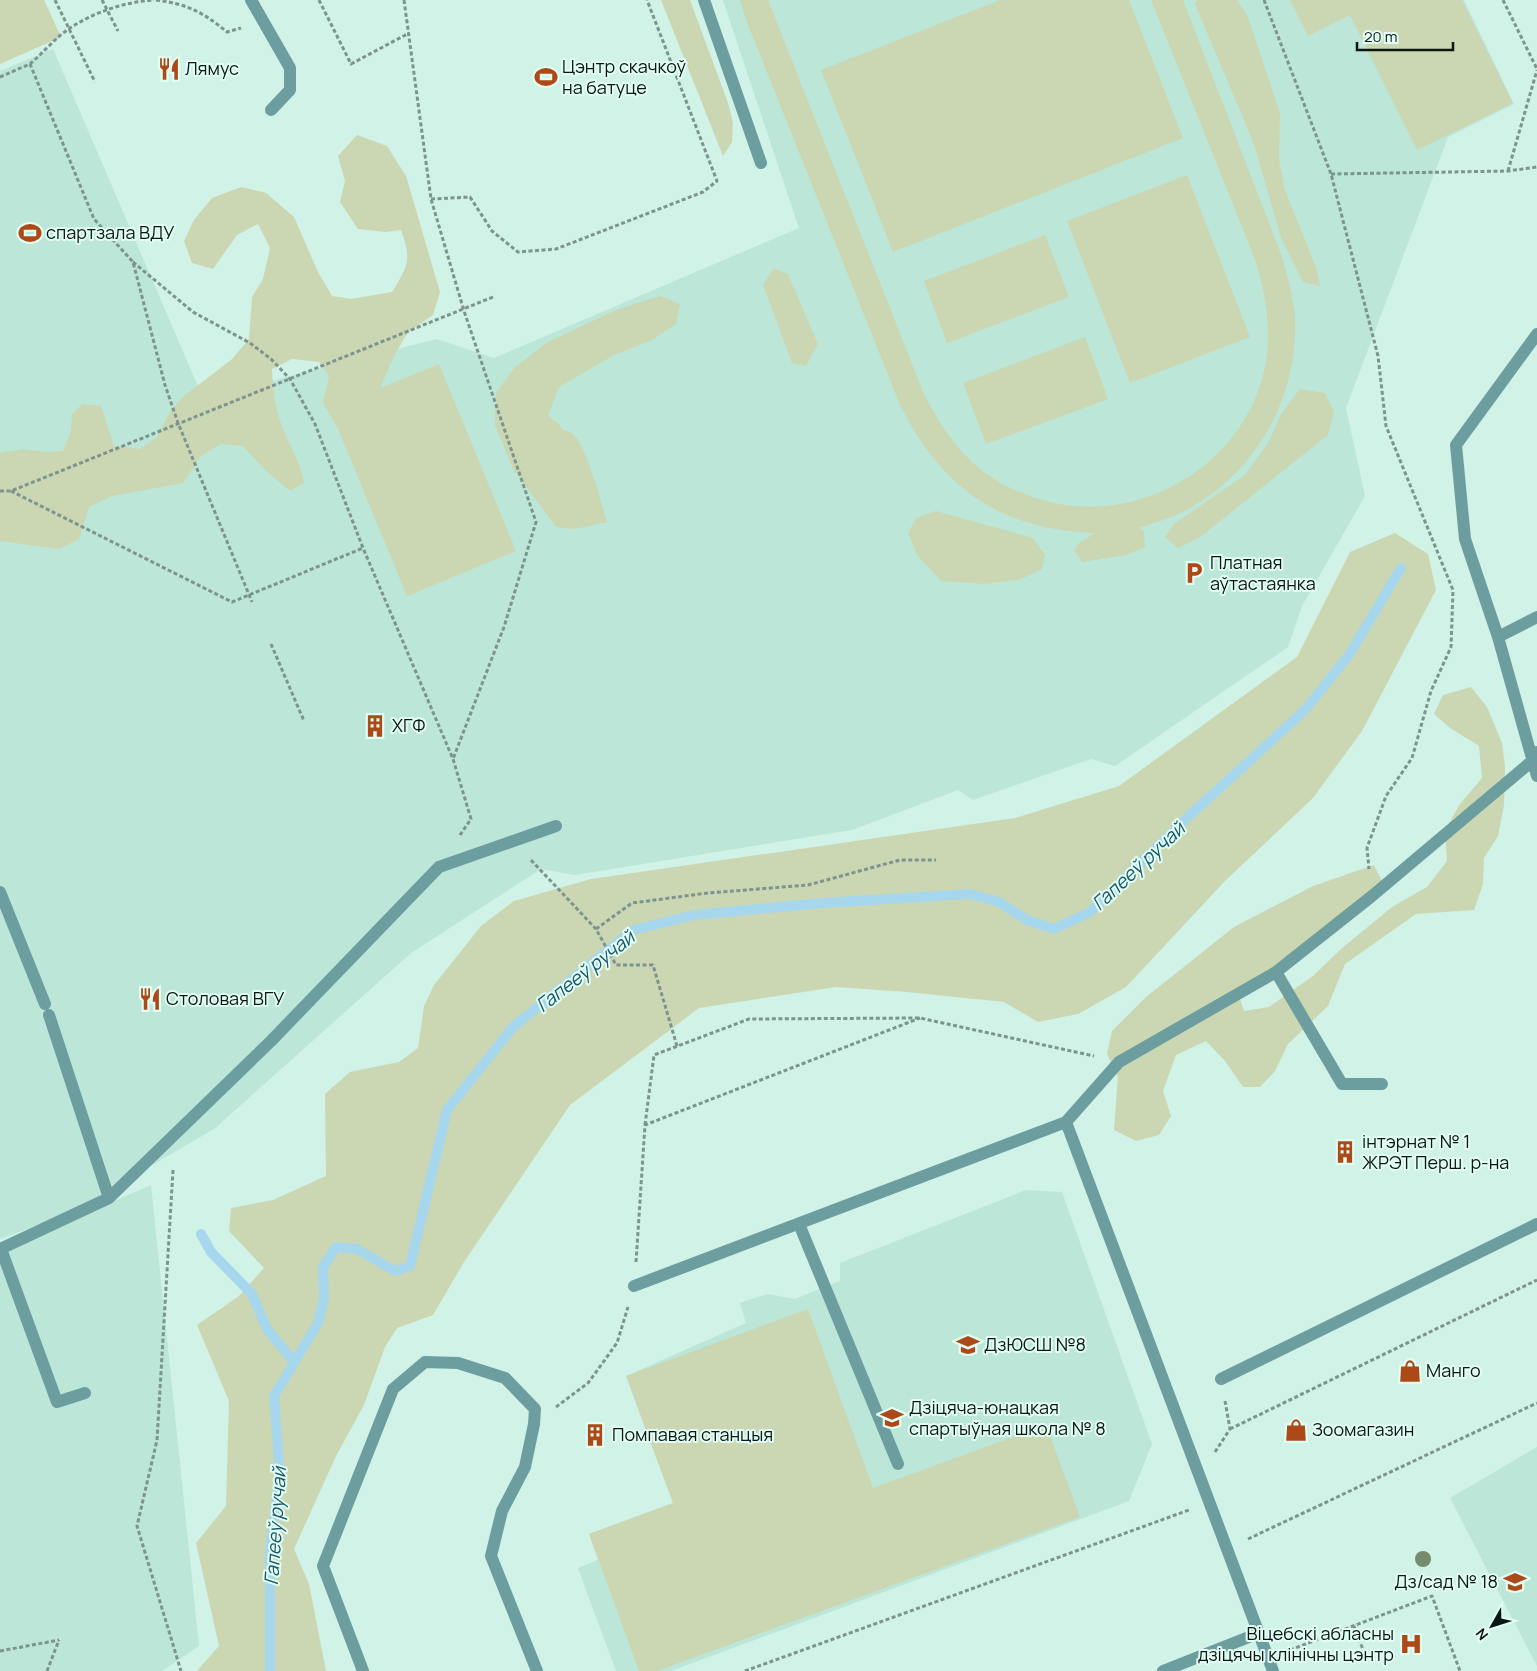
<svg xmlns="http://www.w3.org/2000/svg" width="1537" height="1671" font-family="Manrope,sans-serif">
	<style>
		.built { fill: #bbe6d8 }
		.green { fill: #cbd7b2 }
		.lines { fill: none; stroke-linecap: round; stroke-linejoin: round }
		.stream { stroke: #a7d7ec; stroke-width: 10 }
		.path { stroke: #7c948d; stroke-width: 3; stroke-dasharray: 4 2.5; stroke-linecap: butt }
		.service { stroke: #6c9ea0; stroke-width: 12 }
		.tree { fill: #758b6b }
		.labels { text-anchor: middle; stroke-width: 4; stroke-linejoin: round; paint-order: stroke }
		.poi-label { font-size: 18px; fill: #0b1714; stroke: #e2fdf4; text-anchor: start }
		.water-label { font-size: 19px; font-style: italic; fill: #17556a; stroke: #e2fdf4 }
	</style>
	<rect width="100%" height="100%" fill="#d0f2e7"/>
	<path class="built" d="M723,0H1464L1514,104L1448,137L1346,408L1365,496L1302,606L1288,647L1115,766L1091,759L973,800L958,790L852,830L575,875L541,869L411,953L214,1129L70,1213L0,1239V71L53,49L203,398L437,339L494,358L799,228Z
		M151,1185L199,1646L162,1671H0V1251Z
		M1026,1190L1062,1192L1152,1444L1129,1501L671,1671H616L578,1568L598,1560L589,1534L673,1503L626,1376L746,1323L740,1303L767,1294L795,1299L840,1281V1263Z
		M1537,1447V1666L1450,1498Z"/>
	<path class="green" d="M0,0H44L61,37L0,64Z
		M661,0H690L728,103L733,123L732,142L723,156Z
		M740,0H768L924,394C937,419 951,442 972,462C995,484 1028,498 1059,504C1159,522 1262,448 1268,344C1269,315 1264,290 1256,262L1151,0H1183L1281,254C1287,274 1293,295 1295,317C1299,391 1260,467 1195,505C1177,516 1158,522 1139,528L1144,531L1145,547L1126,555L1082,562L1074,550L1080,542L1096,533C1001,530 942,489 900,405L746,20Z
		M1000,0H1129L1183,138L893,252L821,70Z
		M1197,0H1237L1247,15L1280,113L1279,159L1285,190L1316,267L1320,286L1303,282L1281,238L1254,144L1195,4Z
		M1290,0H1462L1513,103L1417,150L1350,15L1308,36Z
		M357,135L387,146L406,176L440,292L433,315L408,332L395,354L380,388L439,364L516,551L407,596L338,429L323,403L329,376L319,362L292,359L272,369C273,390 275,411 284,431C291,449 301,463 304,483L290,491L264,469L243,446L221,444L201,456L183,483L112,496L89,507L79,539L59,549L0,541V453L24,449L46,452L63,451L71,431L72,414L82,404L101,406L114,446L140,449L157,437L171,410L184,396L231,360L249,339L252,297L263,279L270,248L258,224L237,235L213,269L192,263L184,241L194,220L212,198L241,187L266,193L294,217L318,272L332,296L351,299L392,292C408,266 412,260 401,230L385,232L358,229L340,202L345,181L338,156Z
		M1187,175L1250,337L1130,383L1067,221Z
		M1045,235L1069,297L947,343L924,281Z
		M774,268L788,274L818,344L806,366L792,363L763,285Z
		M660,296L680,304L676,324L652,340L614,355L559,387L548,416L558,423L563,430C565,431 568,430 570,432C586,440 601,503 607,522L575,529L556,527L513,469L495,425L496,393L514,368L548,342L616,310Z
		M1085,337L1108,399L986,444L963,383Z
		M1300,389L1325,393L1334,412L1328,435L1199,538L1178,548L1165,537L1174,524L1245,475L1268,443L1281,414Z
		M936,511L1033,538L1045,555L1042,569L1021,579L985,584L941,581L917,555L908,533L916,518Z
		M1395,533L1428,554L1436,590L1362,731L1313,798L1226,880L1126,987L1078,1014L1038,1022L1004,1002L907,992L836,987L699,1008L570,1105L464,1262L433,1315L397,1328L385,1347L364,1405L336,1456L294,1549L309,1584L326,1671H197L219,1646L196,1543L226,1506L229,1401L197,1325L239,1296L264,1268L229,1231L231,1208L273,1200L326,1176L325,1094L350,1072L399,1062L418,1048L424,1006L434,985L481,926L514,901L591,879L1015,818L1119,786L1297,657L1350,552Z
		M1471,687L1487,707L1502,743L1505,766L1504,805L1498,836L1484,858L1483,884L1474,910L1416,914L1345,964L1328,1006L1288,1044L1275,1071L1260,1087H1243L1225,1061L1206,1041L1176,1055L1163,1091L1171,1116L1159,1135L1136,1141L1114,1130L1118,1077L1107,1054L1112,1031L1146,997L1234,927L1313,886L1374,865L1382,881L1240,999L1244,1011L1269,1007L1313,976L1341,949L1392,907L1427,887L1447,861L1445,830L1460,804L1482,778L1479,746L1450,728L1434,714L1443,695Z
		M808,1309L873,1488L1046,1425L1080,1517L657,1671H639L589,1534L673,1503L626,1376Z"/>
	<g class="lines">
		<path class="stream" d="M201,1234L211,1252L252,1294L267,1329L294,1362
			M270,1671V1550L280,1476L274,1396L318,1323L324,1298L323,1267L336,1247L357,1249L395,1271L410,1266L447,1110L513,1027L633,930L694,915L822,903L970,894L999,902L1027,920L1054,929L1090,912L1189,816L1305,710L1349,655L1401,568"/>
		<path class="path" d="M55,0L95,82
			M102,0L118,31
			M156,0C187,4 203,12 227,32L241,28
			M319,0L351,64L409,33
			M404,0L431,199L464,311L536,522L504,627L453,759
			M1264,0L1331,174L1378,356L1386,426L1453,590L1451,647L1431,691L1412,758L1386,796L1367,848L1369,869
			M1503,0L1537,69
			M30,64C43,53 56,37 70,28C95,12 124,2 154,0
			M0,77L30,64L94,219L133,262L165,385L178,423L252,602
			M1508,171L1537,70
			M1331,174L1508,171L1537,167
			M431,199L470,197L492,231L518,252L556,249L703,192L717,181L647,0
			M133,262L193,312L250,343L271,359L290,379L315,424L363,548L453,759L471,819L460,835
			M0,491H11L493,297
			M11,491L232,602L363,548
			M271,644L304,721
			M531,860L596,929L616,965H653L677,1046
			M596,929L632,903L708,893L808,885L900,860H936
			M645,1125L654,1055L749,1019L920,1018L1094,1056
			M173,1170L157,1440L137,1526L181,1671
			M636,1262L645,1125L920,1018
			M556,1407L588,1383L617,1343L628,1307
			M1230,1429L1537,1280
			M1215,1452L1230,1429L1225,1401
			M1248,1539L1537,1403
			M1354,1626L1365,1655
			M1290,1650L1432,1596L1460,1671
			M0,1651L59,1640
			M47,1671L59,1640
			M745,1671L1189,1510"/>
		<path class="service" d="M251,0L290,68V90L271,110
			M704,0L761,163
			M1537,334L1456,445L1465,539L1498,637L1537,776
			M1498,637L1537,617
			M0,892L45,1004
			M1276,972L1342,1084H1382
			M49,1015L109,1198
			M799,1224L898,1464
			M0,1249L109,1198L271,1041L439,867L556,826
			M1,1249L57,1402L85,1393
			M634,1286L1066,1122
			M1221,1379L1537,1224
			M363,1671L323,1566L393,1389L425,1362L458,1363L505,1378L535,1409L534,1424L525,1467L502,1511L491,1556L537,1671
			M1163,1671L1259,1633
			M1273,1671L1066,1122L1119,1062L1276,972L1372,896L1531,762L1537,752"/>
	</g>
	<circle class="tree" cx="1423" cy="1559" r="8"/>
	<defs>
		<symbol id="restaurant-bare" viewBox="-9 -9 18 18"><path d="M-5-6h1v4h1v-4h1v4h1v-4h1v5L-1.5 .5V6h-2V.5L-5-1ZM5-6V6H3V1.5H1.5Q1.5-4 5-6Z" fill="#ad4916" stroke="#e2fdf4" stroke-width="2.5" paint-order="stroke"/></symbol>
		<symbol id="stadium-bare" viewBox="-9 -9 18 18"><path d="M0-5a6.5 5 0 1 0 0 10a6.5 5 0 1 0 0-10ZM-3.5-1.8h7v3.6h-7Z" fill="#ad4916" stroke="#e2fdf4" stroke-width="2.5" paint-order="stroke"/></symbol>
		<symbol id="parking-bare" viewBox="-9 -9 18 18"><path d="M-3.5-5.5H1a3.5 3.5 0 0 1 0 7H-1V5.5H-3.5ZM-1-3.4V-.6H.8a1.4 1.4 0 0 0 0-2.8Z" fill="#ad4916" stroke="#e2fdf4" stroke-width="2.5" paint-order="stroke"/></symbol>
		<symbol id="building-bare" viewBox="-9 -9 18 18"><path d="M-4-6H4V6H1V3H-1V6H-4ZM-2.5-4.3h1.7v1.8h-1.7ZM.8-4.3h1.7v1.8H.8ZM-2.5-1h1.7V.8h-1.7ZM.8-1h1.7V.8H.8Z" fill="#ad4916" stroke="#e2fdf4" stroke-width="2.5" paint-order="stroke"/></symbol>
		<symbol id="school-bare" viewBox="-9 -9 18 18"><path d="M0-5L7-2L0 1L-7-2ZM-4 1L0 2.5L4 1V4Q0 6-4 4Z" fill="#ad4916" stroke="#e2fdf4" stroke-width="2.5" paint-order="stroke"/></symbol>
		<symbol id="shop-bare" viewBox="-9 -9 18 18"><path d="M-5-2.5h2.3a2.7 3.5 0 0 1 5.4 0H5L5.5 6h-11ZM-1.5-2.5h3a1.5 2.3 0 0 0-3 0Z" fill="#ad4916" stroke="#e2fdf4" stroke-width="2.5" paint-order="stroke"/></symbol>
		<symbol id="hospital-bare" viewBox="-9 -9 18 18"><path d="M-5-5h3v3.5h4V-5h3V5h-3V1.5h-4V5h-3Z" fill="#ad4916" stroke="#e2fdf4" stroke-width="2.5" paint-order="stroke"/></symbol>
	</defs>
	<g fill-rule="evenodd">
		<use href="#restaurant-bare" x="153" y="53" width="32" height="32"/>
		<use href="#stadium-bare" x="530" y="61" width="32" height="32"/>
		<use href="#stadium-bare" x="14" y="217" width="32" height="32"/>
		<use href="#parking-bare" x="1178" y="557" width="32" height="32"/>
		<use href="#building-bare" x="359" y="710" width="32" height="32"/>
		<use href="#restaurant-bare" x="134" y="983" width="32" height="32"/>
		<use href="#building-bare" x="1329" y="1136" width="32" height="32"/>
		<use href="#school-bare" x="952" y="1329" width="32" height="32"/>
		<use href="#shop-bare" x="1394" y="1355" width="32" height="32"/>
		<use href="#school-bare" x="876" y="1402" width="32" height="32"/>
		<use href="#shop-bare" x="1280" y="1414" width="32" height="32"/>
		<use href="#building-bare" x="579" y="1419" width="32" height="32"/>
		<use href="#school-bare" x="1499" y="1566" width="32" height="32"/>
		<use href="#hospital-bare" x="1395" y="1628" width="32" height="32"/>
	</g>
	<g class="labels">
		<g class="poi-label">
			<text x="562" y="73">Цэнтр скачкоў<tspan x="562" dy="21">на батуце</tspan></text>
			<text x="185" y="75">Лямус</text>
			<text x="46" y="239">спартзала ВДУ</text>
			<text x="1210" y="569">Платная<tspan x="1210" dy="21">аўтастаянка</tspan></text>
			<text x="392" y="732">ХГФ</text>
			<text x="166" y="1005">Столовая ВГУ</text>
			<text x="1362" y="1148">інтэрнат № 1<tspan x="1362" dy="21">ЖРЭТ Перш. р-на</tspan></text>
			<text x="984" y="1351">ДзЮСШ №8</text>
			<text x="1426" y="1377">Манго</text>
			<text x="909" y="1414">Дзіцяча-юнацкая<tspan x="909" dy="21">спартыўная школа № 8</tspan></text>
			<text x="1312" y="1436">Зоомагазин</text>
			<text x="612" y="1441">Помпавая станцыя</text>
			<text x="1498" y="1588" text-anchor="end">Дз/сад № 18</text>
			<text x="1394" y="1640" text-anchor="end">Віцебскі абласны<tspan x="1394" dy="21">дзіцячы клінічны цэнтр</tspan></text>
		</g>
		<g class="water-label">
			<text transform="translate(1138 866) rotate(-43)" y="7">Гапееў ручай</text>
			<text transform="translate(585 971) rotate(-38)" y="7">Гапееў ручай</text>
			<text transform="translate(275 1526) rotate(-86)" y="7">Гапееў ручай</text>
		</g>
	</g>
	<g transform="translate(1492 1626) rotate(231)" stroke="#e2fdf4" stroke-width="4" paint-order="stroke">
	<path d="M0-4L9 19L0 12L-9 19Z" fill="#0b1714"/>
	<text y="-8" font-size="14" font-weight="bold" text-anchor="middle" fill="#0b1714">N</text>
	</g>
	<path d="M1357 42v8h96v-8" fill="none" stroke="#0b1714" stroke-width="2.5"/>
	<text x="1364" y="42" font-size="15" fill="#0b1714" stroke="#e2fdf4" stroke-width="4" paint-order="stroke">20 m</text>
</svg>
